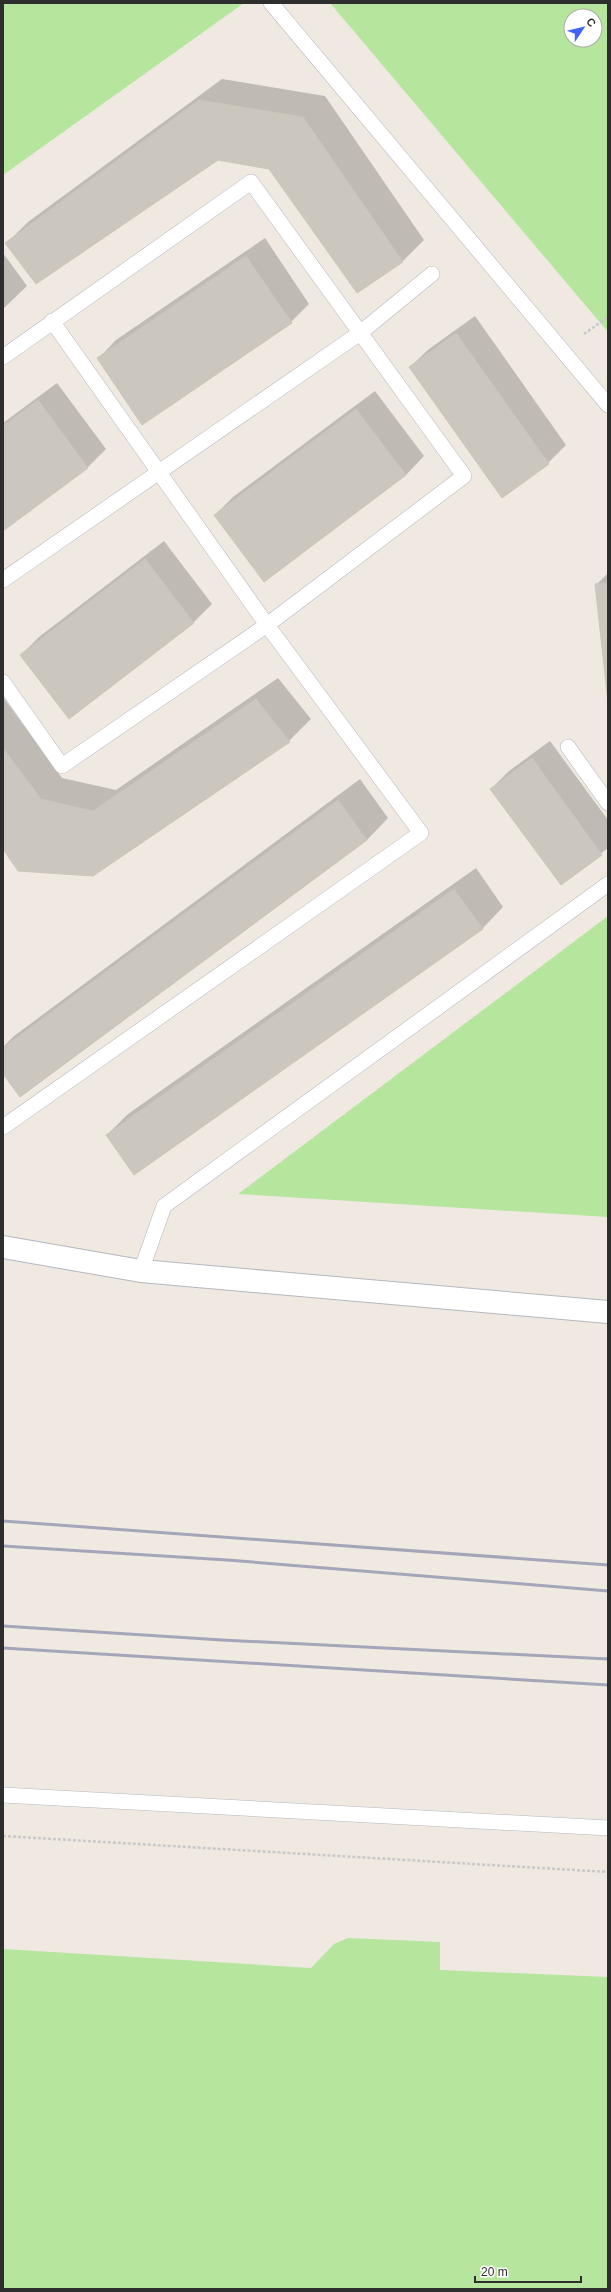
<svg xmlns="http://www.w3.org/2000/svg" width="611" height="2292" font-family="Helvetica,sans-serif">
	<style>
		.green { fill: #b6e59e; fill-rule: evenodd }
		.shadow { fill: #0003 }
		.building { fill: #cbc7bf; stroke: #cbc5ba }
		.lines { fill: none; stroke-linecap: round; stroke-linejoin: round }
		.lane-casing { stroke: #b4b7c1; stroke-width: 16 }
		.secondary-casing { stroke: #b4b7c1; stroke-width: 24 }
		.path { stroke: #c9c9c9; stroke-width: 2.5; stroke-dasharray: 3 2; stroke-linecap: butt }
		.lane { stroke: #fff; stroke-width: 15 }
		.secondary { stroke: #fff; stroke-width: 22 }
		.rail { stroke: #a3a6b8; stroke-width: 3 }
	</style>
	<rect width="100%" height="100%" fill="#efe9e1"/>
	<path class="green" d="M3,3H244L3,175Z
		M330,3H608V332ZM571,16H595V40H571Z
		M608,916V1217L238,1194Z
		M348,1938L440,1942V1970L608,1977V2289H3V1949L311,1968L334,1944Z"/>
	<path class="shadow" d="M222,79L325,96L424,240L402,262L269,168L218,159L6,244L28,222Z
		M265,238L309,304L291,322L98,359L116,340Z
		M3,253L27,286L3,309Z
		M475,316L566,445L548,463L410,367L429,349Z
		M57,383L106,449L88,467L3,529V423Z
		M375,391L424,456L406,475L264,581L215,515L233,497Z
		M164,541L212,604L194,622L69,718L21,655L39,637Z
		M608,573V693L596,585Z
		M278,678L311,719L289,741L3,847V697L62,778L116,790Z
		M550,741L608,820V848L561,884L491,789L509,771Z
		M360,779L388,818L367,840L21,1096L3,1072V1047L14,1036Z
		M476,868L503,907L482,929L107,1135L128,1114Z"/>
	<path class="building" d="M199,100L303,117L403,262L357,293L269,169L218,160L36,284L5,243Z
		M246,256L292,323L142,425L97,358Z
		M456,333L549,464L502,498L409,367Z
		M38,400L88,468L3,531V426Z
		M356,409L406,475L264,582L214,515Z
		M145,559L194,623L69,719L20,655Z
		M608,583V702L595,584Z
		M256,699L290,742L93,876L18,871L3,849V748L41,799L93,811Z
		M532,758L602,855L561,885L490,789Z
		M338,800L367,840L20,1097L3,1074V1048Z
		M454,889L483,929L134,1175L106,1135Z"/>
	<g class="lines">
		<defs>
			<path id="lane" d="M271,3L608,405
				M3,357L251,182L464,476L267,625L62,766L3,682
				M3,580L360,333L432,274
				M568,747L608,803
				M3,1127L421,833L267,625L52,321
				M141,1271L164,1206L608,884
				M3,1795L608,1828"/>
			<path id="secondary" d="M3,1247L141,1271L608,1312"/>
		</defs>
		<use href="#lane" class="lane-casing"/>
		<use href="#secondary" class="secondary-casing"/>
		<path class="path" d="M584,334L608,317
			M3,1836L608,1872"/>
		<use href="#lane" class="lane"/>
		<use href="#secondary" class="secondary"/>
		<path class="rail" d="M3,1521L608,1565
			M3,1546L227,1560L608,1591
			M3,1626L222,1640L608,1659
			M3,1648L608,1685"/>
	</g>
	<rect width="611" height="2292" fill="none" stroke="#2e2e2e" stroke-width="8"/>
	<g transform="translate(583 28) rotate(55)"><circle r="19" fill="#ffffff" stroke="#ababab"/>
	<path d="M0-3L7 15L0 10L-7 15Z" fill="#4264fb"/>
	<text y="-6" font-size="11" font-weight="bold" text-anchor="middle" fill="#2e2e2e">С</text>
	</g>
	<path d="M475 2276v6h106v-6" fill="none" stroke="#2e2e2e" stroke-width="2"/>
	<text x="481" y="2276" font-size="12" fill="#2e2e2e" stroke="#ffffff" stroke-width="3" paint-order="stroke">20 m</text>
</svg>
